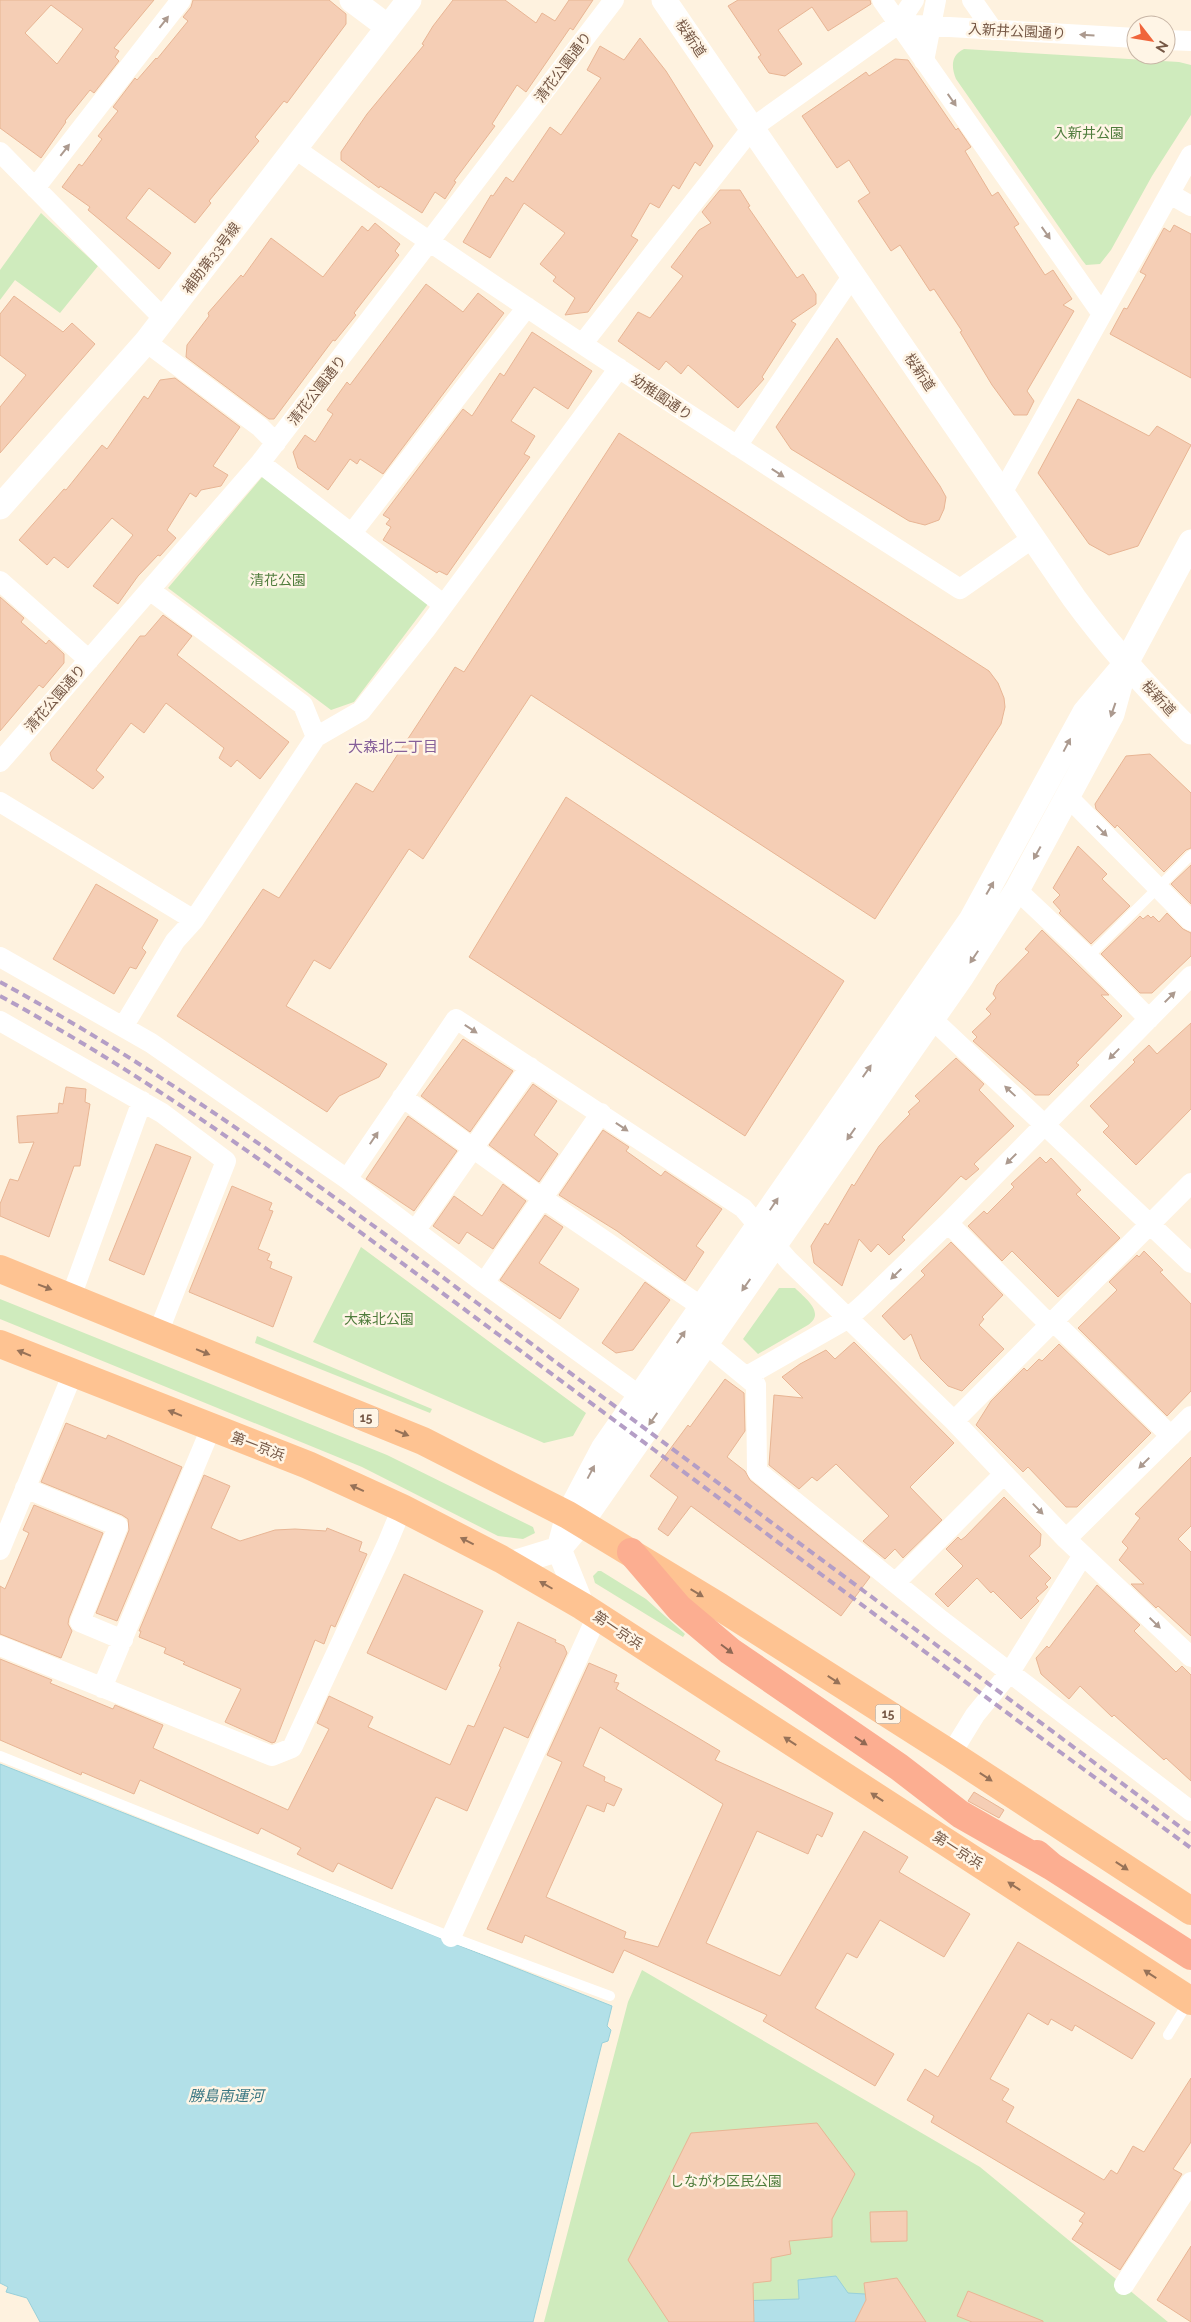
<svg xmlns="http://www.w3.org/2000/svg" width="1191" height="2322" font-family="Raleway,'Noto Sans JP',sans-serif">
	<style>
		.green { fill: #cfebbd }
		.water { fill: #b2e0e8; stroke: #98d0da }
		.building { fill: #f5ceb5; stroke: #e8b594; fill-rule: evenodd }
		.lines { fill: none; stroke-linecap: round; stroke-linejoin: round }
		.service { stroke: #fff; stroke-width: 10 }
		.minor { stroke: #fff; stroke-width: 20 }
		.tertiary { stroke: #fff; stroke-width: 25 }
		.trunk { stroke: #fec392; stroke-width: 28 }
		.motorway { stroke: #fcae91; stroke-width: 28 }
		.rail { stroke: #b49ec6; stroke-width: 4; stroke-dasharray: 8 5; stroke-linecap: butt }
		.oneway { fill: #ac9a8f }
		.oneway2 { fill: #977258 }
		.oneway3 { fill: #906854 }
		.labels { text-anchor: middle; stroke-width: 5; stroke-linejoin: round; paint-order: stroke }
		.shield { fill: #fff5e6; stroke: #9e8675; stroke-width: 1 }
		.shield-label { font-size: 12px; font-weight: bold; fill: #755745 }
		.street-label { font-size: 14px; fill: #755745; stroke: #fff5e6 }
		.park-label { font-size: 14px; fill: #4f7c3c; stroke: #fff5e6 }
		.neighbourhood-label { font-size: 15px; fill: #866099; stroke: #fff5e6 }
		.water-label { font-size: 15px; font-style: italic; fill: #3b7783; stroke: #fff5e6 }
	</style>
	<rect width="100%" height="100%" fill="#fef2df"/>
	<path class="green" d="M964,49L1179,62L1191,65V115L1152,176L1111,250L1100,264L1086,265L1082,260L956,79C951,67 951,55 964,49Z
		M41,213L98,266L60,313L15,280L0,300V270Z
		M263,476L428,604L354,702L331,710L168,588Z
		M361,1247L586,1413L573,1436L544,1443L313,1342Z
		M779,1288H795C805,1298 826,1313 808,1325L758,1354L743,1339Z
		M0,1299L387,1455L533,1527L535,1533L523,1539L498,1536L362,1467L0,1319Z
		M257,1336L432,1409L430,1413L255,1343Z
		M598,1571H601L646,1599L685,1634L683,1637L595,1583L593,1576Z
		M642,1970L980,2167L1168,2322H544L628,2002Z"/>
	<path class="water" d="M0,1764L612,2006L607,2026L611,2030L608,2041L602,2043L533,2322H40L27,2298L6,2292L8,2287L0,2283Z
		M836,2276L848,2293L865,2294L922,2322H697L707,2302L799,2299L798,2280Z"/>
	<path class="building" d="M0,0H154L114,48L119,51L115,57L119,61L94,93L90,90L65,121L66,122L41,158L0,128ZM51,5L83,29L57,64L25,33Z
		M193,0H329L346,14V24L287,103L284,101L255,137L259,141L209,201L211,203L195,223L149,188L126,218L171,253L159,269L88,210L90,207L62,187L79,164L82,166L102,139L98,136L118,111L113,107L135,78L137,80L156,58L157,59L188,21L183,17L191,7Z
		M453,0H505L536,23L542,13L555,21L569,0H593L573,30L570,28L526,92L517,85L492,124L495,126L454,181L456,182L445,199L435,192L422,213L380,186L379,188L341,160V152L367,114L424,45L422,44L433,26Z
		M738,0H870L871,4L828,31L812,7L778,30L802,64L785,76L769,73L758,57L761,55L728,6Z
		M640,38L666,71L713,146L700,166L695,162L679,189L673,185L659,208L650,203L631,236L638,240L588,312L565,315L575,298L553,281L556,277L540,264L565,233L524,203L490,258L463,242L491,195L493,196L506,177L513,182L550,127L561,135L601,78L587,70L600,46L624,60Z
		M895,59L908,60L956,130L958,128L971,147L965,151L992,196L998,192L1019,224L1014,227L1045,275L1053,270L1072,299L1063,305L1074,311L1027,391L1034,401L1027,415H1014L992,385L960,332L962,331L934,289L930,291L900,245L891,251L858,201L870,193L849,160L837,168L802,116L866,72L869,76Z
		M720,190H740L750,206L748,207L797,278L803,274L816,294V304L791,321L796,324L762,377L764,379L738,408L688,365L681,374L666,361L659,370L618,341L638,312L650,318L683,276L671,267L699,230L711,223L702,212Z
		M375,223L400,244L395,251L399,255L354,313L356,315L335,341L333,340L274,419H269L186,357L187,345L209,316L208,313L241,275L243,277L271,238L323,277L362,226L368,231Z
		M1174,225L1191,234V378L1110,334L1124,308L1127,309L1146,275L1140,272L1164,228L1170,232Z
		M426,284L463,312L478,293L504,313L383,474L360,459L357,464L350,459L328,490L298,468L293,452L305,435L315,442L333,414L327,410L347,382L350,385Z
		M14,296L63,332L72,323L95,344L0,453V407L26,375L0,355V314Z
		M532,332L592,371L568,409L534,387L511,421L535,436L524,454L530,457L447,575L439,571L437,573L383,540L391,527L386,524L390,519L383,515L463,409L472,416L500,373L504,376Z
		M837,338L940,486L946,497L944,509L939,520L925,525L909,521L791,449L776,427Z
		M175,378L240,427L213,466L228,475L221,486L201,490L196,497L190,493L167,530L176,538L160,556L158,555L138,576L118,604L93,586L133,535L112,518L68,568L54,557L47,565L19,540L64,489L66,490L102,445L107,449L144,396L148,399L160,380Z
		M1078,399L1149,436L1157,426L1191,445L1138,546L1109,555L1089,544L1038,473Z
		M619,433L989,671L998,683L1004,698L1005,707L1001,724L875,919L531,695L423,859L409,849L330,969L314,960L286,1006L387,1064L379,1077L339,1096L327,1112L177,1016L263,889L279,898L356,783L373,792L455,667L464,672Z
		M0,597L24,618L21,622L46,644L49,640L64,654V663L43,688L39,685L0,731Z
		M163,615L192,636L177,655L289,742L260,779L237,760L231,767L219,758L224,748L166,703L144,733L131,723L96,770L104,777L93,789L52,760L50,753L140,636H145Z
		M1150,754L1191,793V848L1186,850L1164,872L1117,825L1115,828L1096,809L1095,804L1126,756Z
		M566,797L844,981L745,1136L469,957Z
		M1078,846L1107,874L1102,879L1130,906L1091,944L1059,913L1061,911L1053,902L1060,895L1053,888Z
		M1191,865V904L1171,884Z
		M96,884L158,920L142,948L146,952L136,969L130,967L114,994L53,959Z
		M1167,913L1183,929L1191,933V956L1152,993H1140L1101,954L1140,916L1143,919L1148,915L1151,918L1153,916L1159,922Z
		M1042,930L1109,995H1101L1122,1016L1076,1063L1079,1065L1049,1095H1035L973,1041L977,1037L972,1032L991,1014L986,1009L996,998L993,994L997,985L1029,952L1025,949Z
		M1191,1023V1109L1136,1165L1103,1132L1109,1126L1090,1106L1135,1062L1133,1060L1149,1045L1157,1054Z
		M463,1039L513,1071L470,1132L421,1096Z
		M956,1058L984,1084L979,1090L1014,1126L974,1164L979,1169L966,1180L961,1176L902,1237L905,1240L889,1255L878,1244L871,1252L859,1239L842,1286L814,1263L811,1246L825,1223L828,1225L852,1184L854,1186L879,1146L910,1114L908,1112L920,1101L915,1096Z
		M533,1084L557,1101L534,1135L558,1154L539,1182L489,1145Z
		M66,1087L86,1089L85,1102L90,1104L80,1166H74L49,1237L0,1216V1204L10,1179L18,1181L34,1142L19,1143L17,1116L58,1113L59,1103L63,1104Z
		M408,1116L457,1151L414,1211L366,1179Z
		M603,1130L629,1147L626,1151L661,1176L665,1171L722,1209L696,1246L704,1252L685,1281L617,1231L559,1195Z
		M156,1144L191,1157L144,1275L109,1260Z
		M1040,1157L1046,1163L1051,1158L1081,1190L1076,1194L1120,1238L1058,1297L1012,1251L1002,1261L968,1226L984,1211L987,1214L1014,1187L1011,1184Z
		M503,1184L526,1201L493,1249L467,1232L459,1244L433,1226L454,1196L482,1216Z
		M232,1186L272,1203L269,1210L273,1211L258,1249L270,1254L267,1260L272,1262L270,1268L292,1277L273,1327L189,1292Z
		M545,1215L563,1227L539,1263L579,1289L560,1319L500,1280Z
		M951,1242L1003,1295L982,1317L984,1319L979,1325L1004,1349L962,1391L948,1386L921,1359L911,1334L904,1340L882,1316L925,1275L921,1271Z
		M1144,1251L1163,1270L1160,1272L1191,1304V1391L1167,1416L1078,1328L1117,1290L1109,1282L1137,1255L1139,1257Z
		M645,1282L670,1300L633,1350L616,1353L602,1343Z
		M854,1342L954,1443L910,1487L942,1520L903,1558L895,1549L885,1559L863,1541L889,1516L836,1464L817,1481L812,1477L799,1489L769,1465L774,1395L803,1398L782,1377L800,1364L826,1350L835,1359Z
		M1059,1344L1151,1433L1077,1507H1066L1028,1467L1023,1472L976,1425L991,1401L1024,1368L1027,1371L1039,1359L1042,1361Z
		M725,1379L744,1393L745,1431L727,1457L745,1471L750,1480L870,1577L841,1616L691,1506L668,1536L658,1529L678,1497L650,1476L688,1425L690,1427Z
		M66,1423L106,1439L108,1435L182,1467L117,1621L96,1613L129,1530L128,1519L122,1515L41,1482Z
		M1191,1457V1526L1178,1539L1191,1552V1636L1158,1606L1156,1608L1131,1584H1144L1119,1560L1128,1548L1122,1542L1140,1518L1135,1514Z
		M204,1475L230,1486L211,1528L240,1541L275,1530L295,1529L326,1531L327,1528L362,1542L359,1551L367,1554L335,1627L331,1625L324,1644L315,1640L275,1742L272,1743L225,1722L241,1689L183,1664L185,1662L164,1653L166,1648L139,1637L141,1631H139Z
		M1004,1497L1041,1534L1040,1546L1029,1556L1051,1578L1045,1584L1048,1587L1036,1598L1039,1601L1021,1619L993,1591L991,1593L977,1578L948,1607L935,1594L963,1566L946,1549L958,1537L961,1540L965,1537Z
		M34,1505L103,1533L69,1618L68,1624L72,1631L61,1658L0,1634V1586L5,1589L29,1533L23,1530Z
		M404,1574L483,1611L446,1690L367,1653Z
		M1097,1585L1140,1625L1134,1631L1176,1672L1182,1666L1191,1675V1781L1166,1758L1164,1760L1114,1715L1112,1717L1080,1686L1069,1699L1041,1674L1036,1658L1047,1646L1049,1648Z
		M518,1622L556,1640L555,1642L564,1646L567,1653L528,1738L504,1727L467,1811L436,1797L392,1889L338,1863L333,1872L297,1854L301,1848L261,1828L258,1834L140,1780L134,1794L82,1772L81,1775L0,1740V1659L52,1680L50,1683L113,1709L115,1705L163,1725L153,1748L288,1810L329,1729L317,1723L329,1696L373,1717L368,1727L450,1765L468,1725L474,1727L501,1667L499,1666Z
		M589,1663L617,1675L614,1682L619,1683L616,1689L720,1751L715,1760L833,1813L822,1837L817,1834L808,1854L757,1831L706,1943L780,1976L864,1831L908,1857L899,1872L970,1914L944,1957L880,1920L857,1958L847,1953L815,2008L894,2054L875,2086L763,2021L767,2015L624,1950L613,1973L525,1935L522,1943L487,1929L562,1762L547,1755ZM600,1727L723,1804L658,1947L624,1938L626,1932L546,1897L587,1805L604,1812L607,1803L614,1806L622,1789L604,1781L605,1777L583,1766Z
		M974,1792L1004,1810L999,1818L968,1801Z
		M1018,1942L1155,2023L1132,2059L1075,2025L1072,2031L1051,2019L1048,2025L1028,2013L990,2079L1009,2089L1002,2100L1014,2107L1006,2122L1104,2180L1111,2170L1117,2174L1133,2146L1144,2152L1191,2078V2142L1173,2169L1182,2174L1120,2270L1072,2239L1083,2223L1079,2221L1085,2213L931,2122L934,2116L907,2100L925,2069L938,2077Z
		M817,2123L855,2174L832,2219V2237L789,2241L791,2254L771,2258V2281L753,2283L754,2322H669L628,2260L691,2133Z
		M907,2211V2241L871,2242L870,2212Z
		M1191,2246V2322L1157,2300Z
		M897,2278L926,2322H855L866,2300L864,2283Z
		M968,2291L1043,2321V2322H972L957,2316Z"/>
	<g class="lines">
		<path class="service" d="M1088,957L1191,855
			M0,1756L451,1937L610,1996
			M1168,2035L1189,2001"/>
		<path class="minor" d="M882,0L1102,314
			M972,0L993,30
			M898,24L1136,38
			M1166,40L1191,41
			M924,61L936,0
			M294,148C512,301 736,446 960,589L1033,538
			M0,152L164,319
			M35,188L181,0
			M1170,194L1191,206
			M146,342L260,427L276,443
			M583,343L752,128L898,24L914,0
			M619,368L426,629L361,711L316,737L194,920L175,941L123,1027L151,1043L347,1179L484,1283L640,1396
			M737,446L853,275
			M260,463L444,605
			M1002,493L1191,155
			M352,533L527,307
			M0,581L89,660
			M151,591L303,705L316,737
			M0,762L260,463L614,0
			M1068,797L1191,921
			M0,802L194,920
			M1017,890L1088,957L1149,1019
			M0,957L123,1027
			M931,1018L1191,1263
			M0,1021L162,1113L226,1161L158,1333
			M402,1097L542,1198L702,1307
			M347,1179L456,1019L743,1208L789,1261L954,1421L1066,1539L1191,1657
			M948,1223L1043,1318L1053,1321L1171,1436
			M415,1231L530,1067
			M484,1283L601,1113
			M71,1297L142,1101
			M705,1343L756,1385L757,1471L941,1620L1191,1811
			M747,1376L847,1319L865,1303L948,1223L1191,976
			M954,1421L1191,1183
			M25,1488L118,1526L80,1622L123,1640
			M1066,1539L1191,1416
			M0,1550L73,1373
			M895,1583L1004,1474
			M0,1646L272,1756L292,1748L387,1544L402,1508
			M102,1688L211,1428
			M951,1754L975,1715L1010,1672L1083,1555
			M451,1937L597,1616
			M1124,2285L1191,2182"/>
		<path class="tertiary" d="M352,0L388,27
			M664,0L1074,598C1109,646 1149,690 1191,732
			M0,507L146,342L409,0
			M510,1564L559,1549L581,1523L962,976L1017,890L1112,714L1126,663L1191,542
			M582,1606L559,1549L568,1515L603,1449L971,920L1085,712L1123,667"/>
		<path class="trunk" d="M0,1269L423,1441L568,1515L720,1607L951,1754L1191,1911
			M0,1344L308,1465L402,1508L501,1559L582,1606L1191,2001"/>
		<path class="motorway" d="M631,1552L679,1608L730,1651L899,1767L960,1814L1051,1866
			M1037,1854L1051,1866L1191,1956"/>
		<path class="rail" d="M0,982C201,1091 382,1232 565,1369C773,1524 983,1679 1191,1835
			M0,996C177,1092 337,1215 499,1335C730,1505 959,1679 1191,1848"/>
	</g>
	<defs><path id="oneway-solid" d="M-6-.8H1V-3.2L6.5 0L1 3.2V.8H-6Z" transform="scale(1.25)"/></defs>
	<g class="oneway">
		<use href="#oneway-solid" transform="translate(164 22) rotate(-52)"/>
		<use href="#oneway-solid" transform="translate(1087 35) rotate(-177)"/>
		<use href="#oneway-solid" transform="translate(952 100) rotate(55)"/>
		<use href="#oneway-solid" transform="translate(65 150) rotate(-52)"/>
		<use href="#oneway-solid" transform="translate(1046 233) rotate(55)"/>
		<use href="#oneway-solid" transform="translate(778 473) rotate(33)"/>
		<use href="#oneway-solid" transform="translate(1113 710) rotate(109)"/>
		<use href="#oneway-solid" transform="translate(1067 745) rotate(-62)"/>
		<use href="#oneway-solid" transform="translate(1102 831) rotate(45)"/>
		<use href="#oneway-solid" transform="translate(1037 853) rotate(119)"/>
		<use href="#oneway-solid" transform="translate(990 888) rotate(-60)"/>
		<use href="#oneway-solid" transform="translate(974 957) rotate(124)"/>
		<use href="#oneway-solid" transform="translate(1170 997) rotate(-45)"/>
		<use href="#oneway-solid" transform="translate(471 1029) rotate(33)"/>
		<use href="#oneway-solid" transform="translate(1114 1054) rotate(134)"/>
		<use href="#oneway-solid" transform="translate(867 1071) rotate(-55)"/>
		<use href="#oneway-solid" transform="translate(1010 1091) rotate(-137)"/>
		<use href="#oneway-solid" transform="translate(622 1127) rotate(34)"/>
		<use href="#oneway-solid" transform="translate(851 1134) rotate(125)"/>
		<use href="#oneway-solid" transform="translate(374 1138) rotate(-56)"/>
		<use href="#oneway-solid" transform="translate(1011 1159) rotate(135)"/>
		<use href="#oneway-solid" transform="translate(774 1204) rotate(-56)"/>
		<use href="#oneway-solid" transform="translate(896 1274) rotate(136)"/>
		<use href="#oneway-solid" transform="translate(746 1285) rotate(125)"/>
		<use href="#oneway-solid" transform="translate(681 1337) rotate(-55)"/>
		<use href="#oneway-solid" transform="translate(653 1419) rotate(125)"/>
		<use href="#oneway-solid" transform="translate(1144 1463) rotate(135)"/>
		<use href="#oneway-solid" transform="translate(591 1472) rotate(-62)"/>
		<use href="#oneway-solid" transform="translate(1038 1509) rotate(46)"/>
		<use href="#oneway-solid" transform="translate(1155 1623) rotate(44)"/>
	</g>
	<g class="oneway2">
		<use href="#oneway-solid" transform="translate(45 1287) rotate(21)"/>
		<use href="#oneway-solid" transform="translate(203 1352) rotate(22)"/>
		<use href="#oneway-solid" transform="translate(24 1353) rotate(-158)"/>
		<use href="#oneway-solid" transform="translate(175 1413) rotate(-158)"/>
		<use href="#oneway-solid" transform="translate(402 1433) rotate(22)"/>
		<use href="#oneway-solid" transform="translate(357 1488) rotate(-156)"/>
		<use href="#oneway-solid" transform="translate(467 1541) rotate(-153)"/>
		<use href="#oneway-solid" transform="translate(546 1585) rotate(-150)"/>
		<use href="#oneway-solid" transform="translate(697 1593) rotate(31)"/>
		<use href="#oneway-solid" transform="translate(834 1680) rotate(33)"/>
		<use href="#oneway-solid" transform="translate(790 1741) rotate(-147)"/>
		<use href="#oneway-solid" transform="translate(986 1777) rotate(33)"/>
		<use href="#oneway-solid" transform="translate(877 1797) rotate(-147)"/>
		<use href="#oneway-solid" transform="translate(1122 1866) rotate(33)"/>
		<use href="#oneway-solid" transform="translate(1014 1886) rotate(-147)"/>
		<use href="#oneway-solid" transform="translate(1150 1974) rotate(-147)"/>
	</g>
	<g class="oneway3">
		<use href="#oneway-solid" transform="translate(727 1649) rotate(37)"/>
		<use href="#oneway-solid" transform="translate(861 1741) rotate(34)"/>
	</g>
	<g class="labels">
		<g class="shield">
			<rect x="353.5" y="1408.5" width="25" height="19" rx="4"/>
			<rect x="875.5" y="1704.5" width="25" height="19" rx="4"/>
		</g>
		<g class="shield-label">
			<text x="366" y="1422">15</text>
			<text x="888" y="1718">15</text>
		</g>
		<g class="street-label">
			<text transform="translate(1017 31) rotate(3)" y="5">入新井公園通り</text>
			<text transform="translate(691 38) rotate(56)" y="5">桜新道</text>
			<text transform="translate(563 67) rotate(-53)" y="5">清花公園通り</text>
			<text transform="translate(211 258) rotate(-53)" y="5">補助第33号線</text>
			<text transform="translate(920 372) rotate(56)" y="5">桜新道</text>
			<text transform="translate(317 390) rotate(-52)" y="5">清花公園通り</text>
			<text transform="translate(662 397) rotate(34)" y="5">幼稚園通り</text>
			<text transform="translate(55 698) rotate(-49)" y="5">清花公園通り</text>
			<text transform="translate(1159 698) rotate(47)" y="5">桜新道</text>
			<text transform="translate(258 1446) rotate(21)" y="5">第一京浜</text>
			<text transform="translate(618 1630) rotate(34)" y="5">第一京浜</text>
			<text transform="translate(958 1850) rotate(33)" y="5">第一京浜</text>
		</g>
		<g class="park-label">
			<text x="1089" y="138">入新井公園</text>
			<text x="278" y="585">清花公園</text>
			<text x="379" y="1324">大森北公園</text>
			<text x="726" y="2186">しながわ区民公園</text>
		</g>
		<g class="neighbourhood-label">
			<text x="393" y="752">大森北二丁目</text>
		</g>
		<g class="water-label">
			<text x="226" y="2101">勝島南運河</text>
		</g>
	</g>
	<g transform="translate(1151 40) rotate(121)"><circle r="24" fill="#fff5e6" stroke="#c8b6a6"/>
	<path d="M0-4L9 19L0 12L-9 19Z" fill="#f0653b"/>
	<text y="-8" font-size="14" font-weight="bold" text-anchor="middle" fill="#755745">N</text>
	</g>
</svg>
